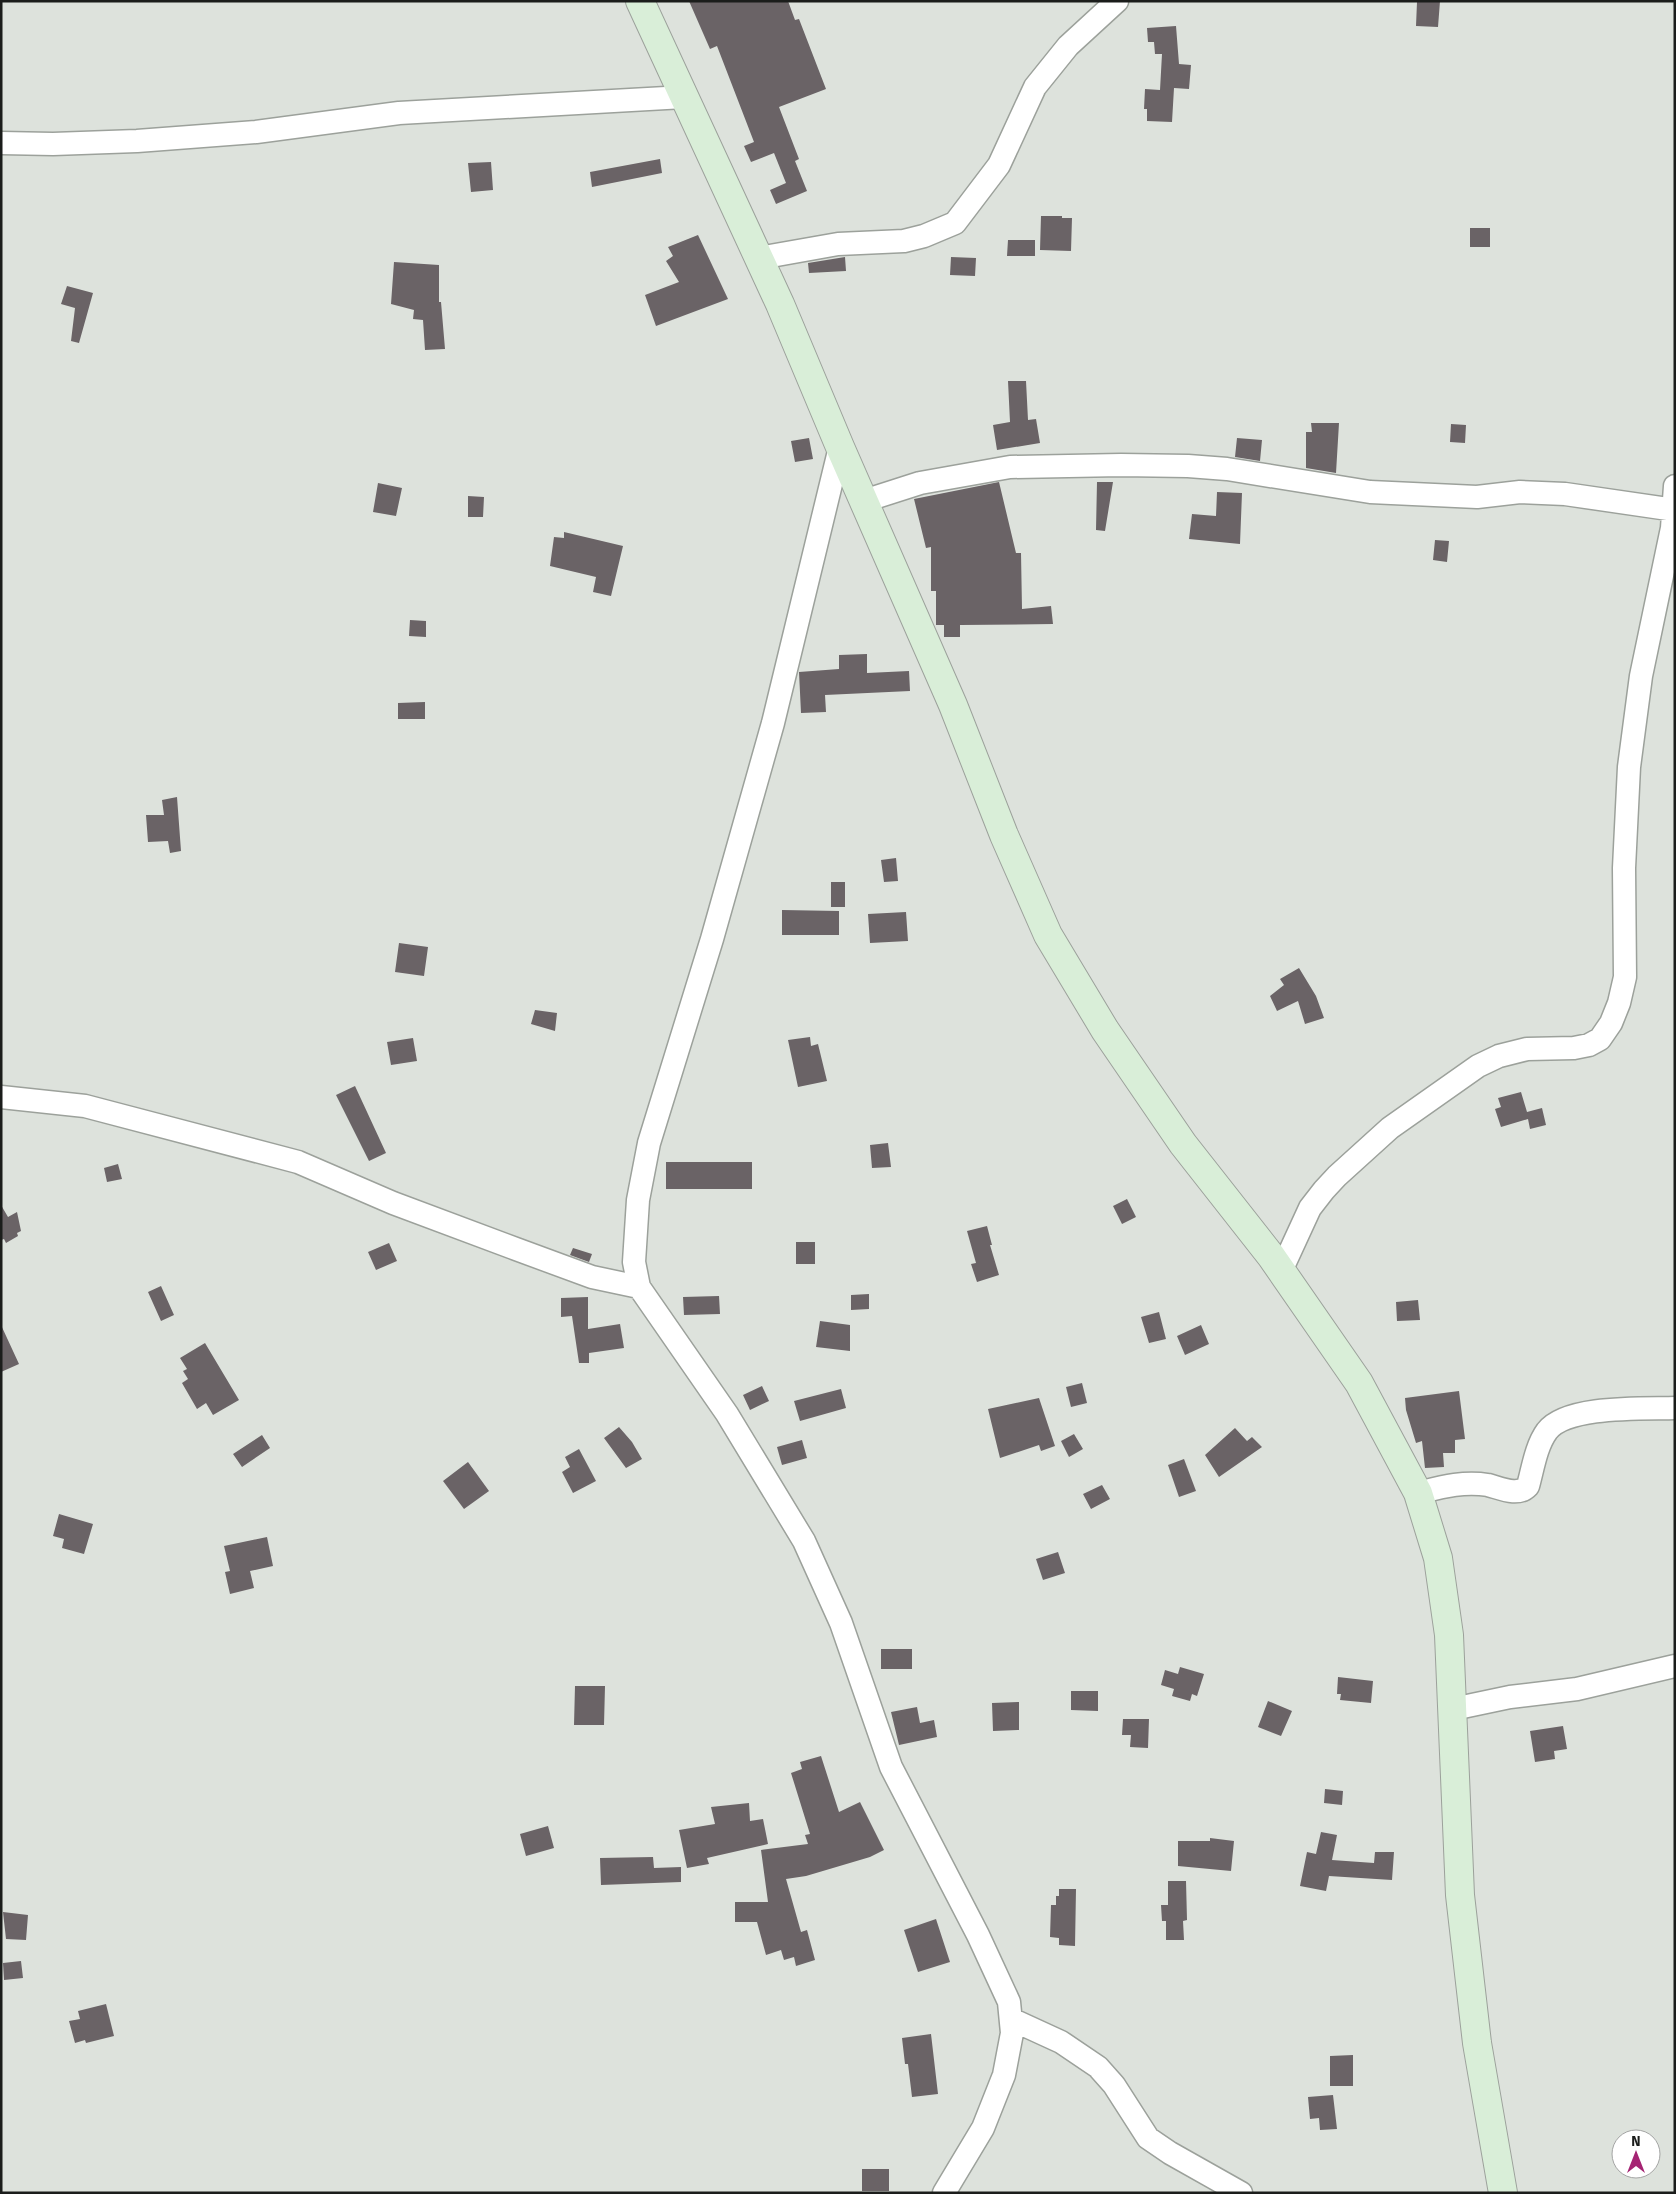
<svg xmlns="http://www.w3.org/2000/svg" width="1676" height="2194" font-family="'Fira Sans',sans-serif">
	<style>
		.building { fill: #6a6366 }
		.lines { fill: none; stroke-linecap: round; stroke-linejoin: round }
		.street-casing { stroke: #9ca19b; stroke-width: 25 }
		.secondary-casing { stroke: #9ca19b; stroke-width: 30 }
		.street { stroke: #fff; stroke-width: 22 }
		.secondary { stroke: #d9eed8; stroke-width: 28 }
	</style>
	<rect width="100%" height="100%" fill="#dde2dc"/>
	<path class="building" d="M689,1H788L795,20L799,19L826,89L779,107L799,159L795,161L807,191L776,204L770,190L786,183L774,153L751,162L744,146L754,142L717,46L710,49Z
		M1440,1L1438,27L1416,26L1417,2Z
		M1176,26L1179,64L1191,65L1189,89L1174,88L1172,122L1147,121V109H1144L1145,89L1160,90L1162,54H1155L1154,42H1148L1147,28Z
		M660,159L662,173L592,187L590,172Z
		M491,162L493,190L471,192L468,163Z
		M1041,216H1062V218H1072L1071,251L1040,250Z
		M1470,228H1490V247H1470Z
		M698,235L728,299L656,326L645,295L679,282L666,261L673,256L668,247Z
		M1008,240H1035V256H1007Z
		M845,257L846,271L809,273L808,263Z
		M951,257L976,258L975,276L950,275Z
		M394,262L439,265V302H441L445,349L425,350L423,320L413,319L414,310L391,304Z
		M67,286L93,293L79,343L71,341L75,308L61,304Z
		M1008,381H1026L1028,420L1036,419L1040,443L997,450L993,425L1010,422Z
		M1311,423H1339L1336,473L1306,468V432H1312Z
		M1451,424L1466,425L1465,443L1450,442Z
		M809,438L813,459L795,462L791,441Z
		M1237,438L1262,440L1260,461L1235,457Z
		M999,482L1016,553H1021L1022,609L1051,606L1053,624L960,625V637H944V625H936V591H931V547L926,548L914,499Z
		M1097,482H1113L1105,531L1096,530Z
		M378,483L402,488L396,516L373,512Z
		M1217,492L1242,493L1240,544L1189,539L1192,514L1216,516Z
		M468,496L484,497L483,517H468Z
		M564,532L623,546L611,596L593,592L596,577L550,566L554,537L564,538Z
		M1435,540L1449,541L1447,562L1433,560Z
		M410,620L426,621V637L409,636Z
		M867,654V673L909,671L910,691L825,695L826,712L801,713L799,672L839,669V655Z
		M425,702V719H398V703Z
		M177,797L181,851L170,853L168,841L148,842L146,815H164L162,800Z
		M896,858L898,881L884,882L881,860Z
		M831,882H845V907H831Z
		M782,910L839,911V935H782Z
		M906,912L908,941L870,943L868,914Z
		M399,943L428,947L424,976L395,972Z
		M1299,968L1316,996L1324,1018L1305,1024L1298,1001L1277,1011L1270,996L1284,985L1280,979Z
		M535,1010L557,1013L555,1031L531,1024Z
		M810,1037L811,1046L818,1044L827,1081L798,1087L788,1040Z
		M413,1038L417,1061L391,1065L387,1042Z
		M355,1086L386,1153L369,1161L336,1095Z
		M1521,1092L1527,1112L1542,1108L1546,1125L1530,1129L1528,1119L1501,1127L1495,1109L1501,1107L1498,1098Z
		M888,1143L891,1167L872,1168L870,1145Z
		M666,1162H752V1189H666Z
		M118,1164L122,1179L107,1182L104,1168Z
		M1127,1199L1136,1217L1122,1224L1113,1206Z
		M1,1205L8,1217L17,1212L21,1231L17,1233L18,1236L6,1243L4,1239L1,1240Z
		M987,1226L992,1245H990L999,1275L977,1282L971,1264L976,1263L967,1231Z
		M796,1242H815V1264H796Z
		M389,1243L397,1261L376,1270L368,1252Z
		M573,1248L592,1254L589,1262L570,1255Z
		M161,1286L174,1315L161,1321L148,1292Z
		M869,1294V1309L851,1310V1295Z
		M719,1296L720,1314L684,1315L683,1297Z
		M588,1297V1329L620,1324L624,1348L589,1353V1363H579L572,1316L561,1317V1298Z
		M1418,1300L1420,1320L1397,1321L1396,1302Z
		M1159,1312L1166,1339L1149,1343L1141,1317Z
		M820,1321L850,1325V1351L816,1347Z
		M1,1325L19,1364L1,1372Z
		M1201,1325L1209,1344L1185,1355L1177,1336Z
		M205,1343L239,1400L213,1415L206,1403L197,1409L182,1383L188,1379L183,1371L187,1369L180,1358Z
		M1082,1383L1087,1403L1071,1407L1066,1387Z
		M762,1386L769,1401L750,1410L743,1395Z
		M841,1389L846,1408L800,1421L794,1401Z
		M1459,1391L1465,1439L1455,1440V1453H1443L1444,1467L1425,1468L1422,1441L1416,1443L1406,1410L1405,1398Z
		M1039,1398L1055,1446L1041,1451L1039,1445L1000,1458L988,1409Z
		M619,1427L632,1442L642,1459L626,1468L604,1438Z
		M1235,1428L1247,1441L1252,1437L1262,1447L1219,1477L1205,1455Z
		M1074,1434L1083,1449L1069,1457L1061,1441Z
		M262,1435L270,1448L242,1467L233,1454Z
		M802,1440L807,1458L782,1465L777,1447Z
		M579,1449L596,1481L573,1493L562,1472L570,1467L565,1457Z
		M1184,1459L1196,1491L1179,1497L1168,1465Z
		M468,1462L489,1491L464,1509L443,1481Z
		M1102,1485L1110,1499L1091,1509L1083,1494Z
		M59,1514L93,1524L84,1554L62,1548L64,1539L53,1536Z
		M267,1537L273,1566L250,1571L254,1588L230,1594L225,1572L230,1571L224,1546Z
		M1058,1552L1065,1573L1043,1580L1036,1559Z
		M881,1649H912V1669H881Z
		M1180,1667L1204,1674L1197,1696L1192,1694L1190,1701L1172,1696L1174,1689L1161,1685L1165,1670L1178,1674Z
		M1338,1677L1373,1681L1371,1703L1340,1700L1341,1694H1337Z
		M575,1686H605L604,1725H574Z
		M1071,1691H1098V1711L1071,1710Z
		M1268,1701L1292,1711L1281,1736L1258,1727Z
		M1019,1702V1730L993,1731L992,1703Z
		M917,1707L920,1723L934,1720L937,1737L899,1745L891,1712Z
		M1123,1719H1149L1148,1748L1130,1747L1131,1735H1122Z
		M1563,1726L1567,1749L1554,1751L1555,1759L1535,1762L1530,1731Z
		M821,1756L839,1812L860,1802L884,1850L870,1857L806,1876L786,1879L801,1932L807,1930L815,1960L796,1966L794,1957L784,1960L781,1950L766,1955L757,1922H735V1902H768L761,1850L808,1844L805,1835L810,1834L791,1773L802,1769L800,1762Z
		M1325,1789L1343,1791L1342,1805L1324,1803Z
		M749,1803L750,1821L763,1819L768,1844L707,1858L709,1864L687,1868L679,1830L715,1824L711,1807Z
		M548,1826L554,1848L526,1856L520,1834Z
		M1321,1832L1337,1835L1332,1860L1374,1863L1375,1852H1394L1392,1880L1329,1876L1326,1891L1300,1886L1307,1852L1316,1854Z
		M1210,1838L1234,1841L1231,1871L1178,1866V1841H1210Z
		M653,1857L654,1868L681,1867V1882L601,1885L600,1858Z
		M1168,1881H1186L1187,1920L1183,1921L1184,1940H1166V1921H1162L1161,1905H1168Z
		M1059,1889H1076L1075,1946L1059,1945V1938L1050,1937L1051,1905H1056V1896H1059Z
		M3,1912L28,1915L26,1940L6,1939Z
		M936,1919L950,1962L918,1972L904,1930Z
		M21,1961L23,1978L4,1980L3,1963Z
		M106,2004L114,2036L86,2043L85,2040L75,2043L69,2021L80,2019L78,2011Z
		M931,2034L938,2094L912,2097L908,2064H905L902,2038Z
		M1353,2055V2086H1330V2056Z
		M1333,2095L1337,2129L1320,2130L1319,2118L1310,2119L1308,2097Z
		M862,2169H889V2191H862Z"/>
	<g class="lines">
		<defs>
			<path id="street" d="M1,143L53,144L137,141L256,132L399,113L684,97
				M759,258L838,244L904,241L924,236L955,223L999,165L1035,87L1068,46L1117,1
				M840,447L773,723L712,939L649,1143L638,1200L634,1262L639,1287L727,1414L804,1541L841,1623L891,1767L978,1935L1009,2002L1012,2033L1004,2075L983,2128L944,2193
				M864,501L920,483L1010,467L1121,465L1188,466L1227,469L1370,492L1477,497L1520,492L1565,494L1675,510
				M1,1097L85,1106L298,1162L393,1203L516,1249L592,1277L639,1287
				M1281,1271L1310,1208L1324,1190L1337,1176L1390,1128L1478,1066L1499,1056L1527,1049L1574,1048L1589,1045L1600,1039L1611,1023L1619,1003L1625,977L1624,868L1629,767L1641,676L1672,528L1675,486
				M1418,1493C1442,1487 1463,1481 1488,1485C1500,1488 1518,1497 1528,1486C1533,1468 1536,1446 1547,1431C1567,1405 1644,1409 1675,1408
				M1453,1709L1510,1697L1577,1689L1675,1666
				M1011,2019L1061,2042L1098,2067L1114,2085L1148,2138L1170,2153L1241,2193"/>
			<path id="secondary" d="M640,1L780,304L840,447L953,705L1004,835L1048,935L1105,1030L1183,1144L1271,1256L1359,1383L1418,1493L1438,1558L1449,1635L1460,1895L1477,2043L1503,2193"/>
		</defs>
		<use href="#street" class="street-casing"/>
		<use href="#secondary" class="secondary-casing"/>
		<use href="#street" class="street"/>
		<use href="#secondary" class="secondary"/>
	</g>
	<rect width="1676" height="2194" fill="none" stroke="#1b1d1b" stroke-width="5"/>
	<g transform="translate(1636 2154)"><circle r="24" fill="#ffffff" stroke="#a4a5a4"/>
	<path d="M0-4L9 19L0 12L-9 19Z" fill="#a52473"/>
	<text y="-8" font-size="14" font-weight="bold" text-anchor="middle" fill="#1b1d1b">N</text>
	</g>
</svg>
